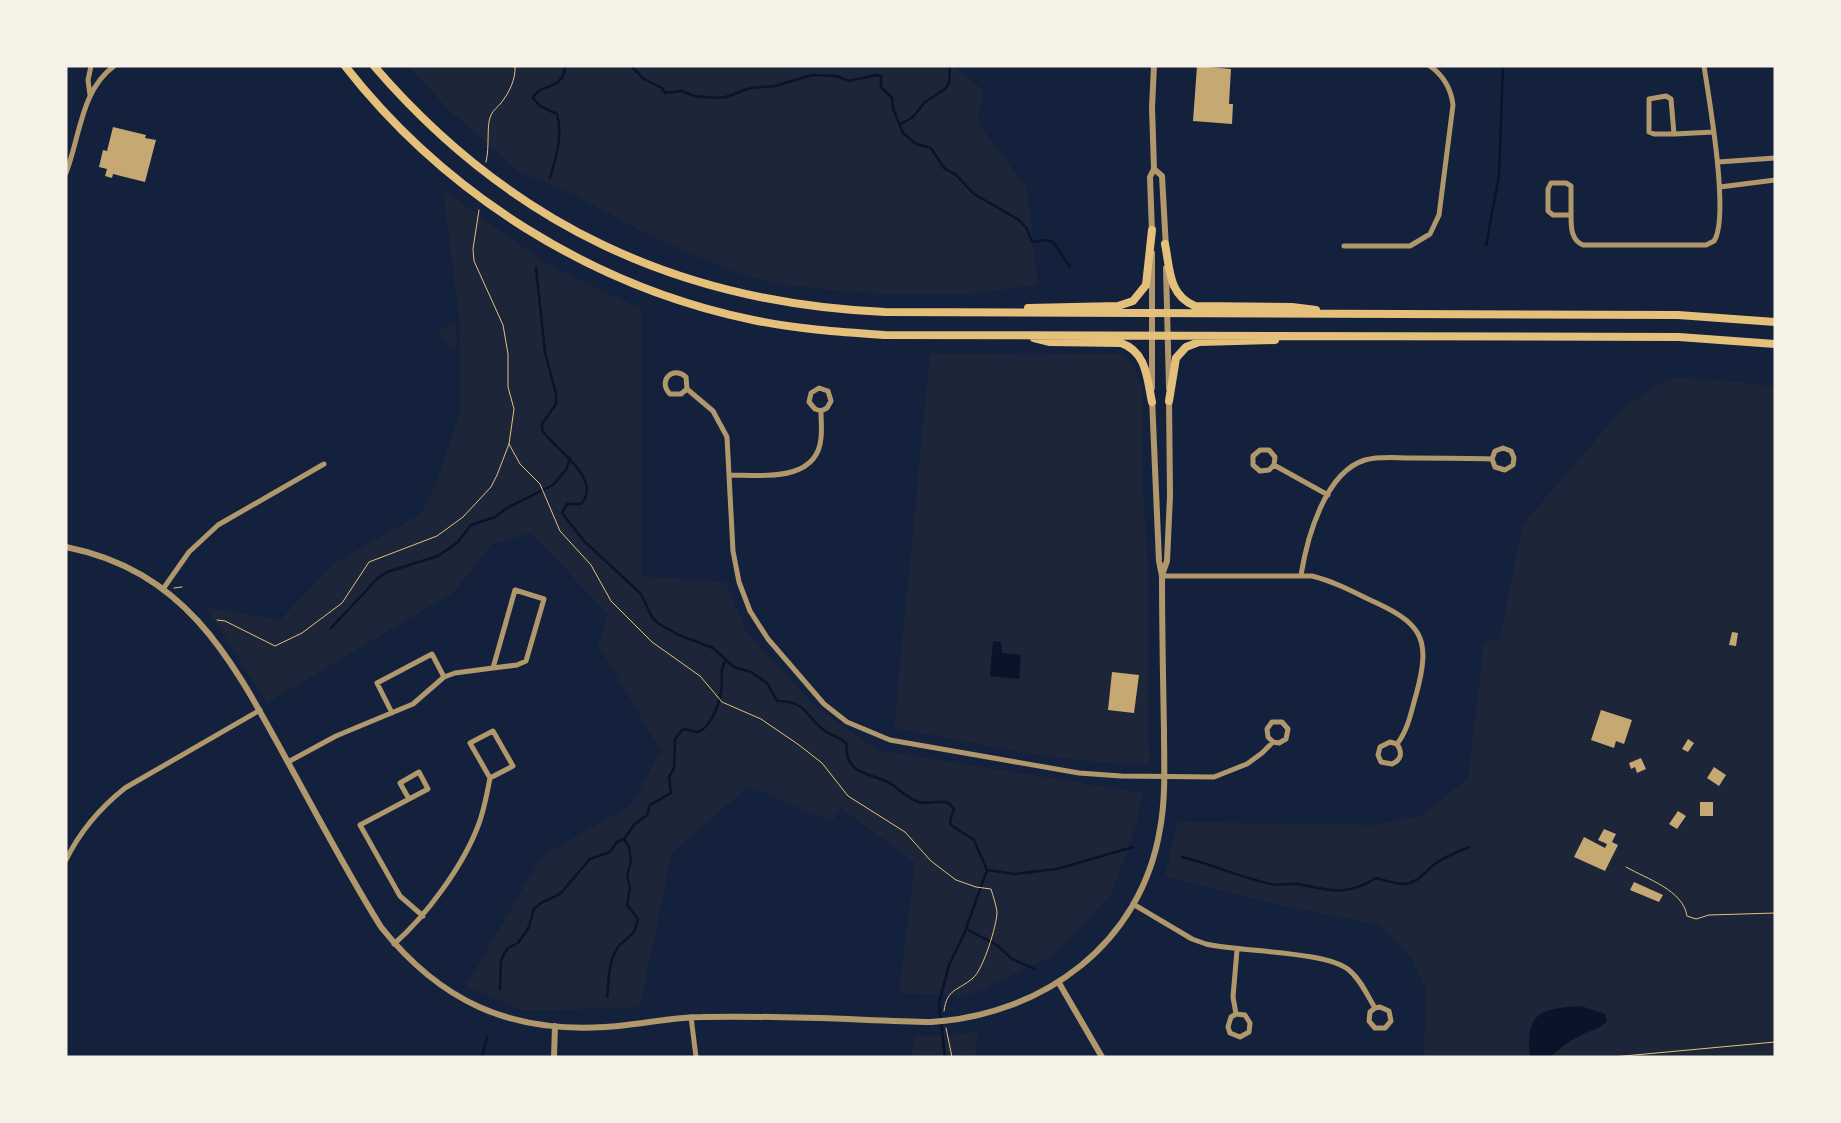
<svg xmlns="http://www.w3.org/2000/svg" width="1841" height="1123" font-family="'DejaVu Sans',sans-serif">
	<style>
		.green { fill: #1d2539 }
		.water { fill: #0b132b }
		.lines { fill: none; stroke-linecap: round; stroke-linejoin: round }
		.stream { stroke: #0b132b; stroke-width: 2.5 }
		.building { fill: #c6a872 }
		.path { stroke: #e5c07b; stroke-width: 1 }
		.minor { stroke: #b1986c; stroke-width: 5 }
		.tertiary { stroke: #b1986c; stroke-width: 6 }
		.primary { stroke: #e5c07b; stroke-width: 8 }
	</style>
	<rect width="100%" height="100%" fill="#14213d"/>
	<path class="green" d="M408,66H953L983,90L978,123L1027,188L1038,285L959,295L894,294L839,291L771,283L729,270L645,233L575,195L520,172L449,110Z
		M443,190L547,264L641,309V576L725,582L747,633L815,706L877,750L1143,793L1136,826L1111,895L1054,955L967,996L899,993L915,863L840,807L832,822L749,786L672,852L640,1007L524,1011L466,986L542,856L631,805L661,751L598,645L608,614L531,533L492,544L454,592L267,703L206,607L280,620L336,562L421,514L438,478L460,411V323Z
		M455,324L457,346L450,348L437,330Z
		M930,353L1032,355L1119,353L1132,362L1142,388V479L1148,566L1149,761L1146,764C1062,764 977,743 894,728Z
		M1669,378L1721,380L1775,386V1057H1424L1426,990L1411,957L1380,925L1289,907L1165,876L1178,822L1376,825L1423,815L1468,778L1484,642L1500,639L1523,524L1624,407Z
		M978,1031L975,1057H912L914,1036H948Z"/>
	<path class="water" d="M993,641L1001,642L1002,653L1021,655L1019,679L990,676Z
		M1581,1006L1605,1014L1607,1021C1601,1028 1593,1030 1585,1033C1573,1039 1560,1047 1551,1057H1530C1525,1011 1541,1009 1581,1006Z"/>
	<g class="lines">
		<path class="stream" d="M631,66L644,79L662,88L665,93L682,91L694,96L715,98L726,97L750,88L775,86L812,75L836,76L849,81L877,75L881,76V87L892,98L893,108L903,133L916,144L931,148L944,168L956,175L974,194L1019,220L1027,229L1032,242L1046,240L1053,242L1070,267
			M900,124L912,118L925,102L945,89L949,83L950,66
			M550,178C556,158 563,135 557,114L540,106L533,98C539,83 564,91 565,66
			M1486,245L1499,176L1503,66
			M536,268L545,352L556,394V404L542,424V430C553,448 604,479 581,504H567L562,513L584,541L641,594L652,617L659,624L679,635L713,648L734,667L751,672L767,683L777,701C808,701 805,717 825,731C832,736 840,737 846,743C847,747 847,750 847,754C850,776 880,775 893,785C901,791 909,799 919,802C932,806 945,795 954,809L950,821L951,825L974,840L987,870L964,934L949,965L939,1003L945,1057
			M331,628L378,578L387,572L438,556L458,542L471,525L495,517L507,508L553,485L566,470L570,458
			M1182,857C1212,864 1241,878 1271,884C1280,886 1289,883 1298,884C1329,890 1346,897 1376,878C1384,880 1394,883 1402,884C1418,885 1426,869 1438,862C1447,856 1459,851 1469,847
			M987,870L1015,874L1057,869L1133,847
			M966,929L997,945L1012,959L1035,969
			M500,989L501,961L504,954L508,948L518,943L528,929L534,909L541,903L560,894L590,859L610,852L617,842L624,839L634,825L647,815L650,805L671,793L669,777L674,768L675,739L683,729L698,732C713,726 721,699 722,684C722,673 720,672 725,661
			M607,997C609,981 608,961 618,947C629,934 633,940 638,919L627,905L630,888L627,875L631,862L629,847L624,839
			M482,1057L487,1037"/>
	</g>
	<path class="building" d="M1197,66L1231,69L1229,104H1233L1232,124L1193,121Z
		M113,127L146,135L145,138L156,140L145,182L113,174L112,178L105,176L107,169L99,167L103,150L107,151Z
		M1732,632L1738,633L1736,646L1729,645Z
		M1112,672L1139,675L1134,713L1108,710Z
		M1601,710L1632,720L1624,744L1616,741L1614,748L1591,740Z
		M1688,739L1694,743L1688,752L1682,749Z
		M1641,758L1646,769L1637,773L1635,767L1631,769L1629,763Z
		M1714,767L1726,775L1719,786L1707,778Z
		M1700,802H1713V816H1700Z
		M1678,811L1686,816L1677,829L1669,824Z
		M1604,829L1616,834L1612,842L1618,845L1605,871L1574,857L1584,837L1605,848L1607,844L1598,840Z
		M1634,882L1663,895L1659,902L1630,890Z"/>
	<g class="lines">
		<path class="path" d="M486,162C490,146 486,125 491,115C493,110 498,107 501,103C509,93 516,79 515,66
			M509,444L520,464L540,484L560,531L591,565L611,601L652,642L700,676L722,702L761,719L799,745L822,763L848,796L905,832L931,861L956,880L976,887L991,889C993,896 996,904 997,912C997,925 983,970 973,978C958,991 947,988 944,1011
			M174,588L182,587
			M217,620L225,621L275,646L302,633L342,603L369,562L437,536L463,517L491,487L497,475L509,444L514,409L508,387V354L503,325L474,261L473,249L479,210
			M1626,867C1647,879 1683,890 1687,916L1696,919L1709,915L1775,913
			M946,1028L952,1057
			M1613,1057L1775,1042"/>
		<path class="minor" d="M90,95L88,80L91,66
			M1674,134H1654L1649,132V99L1666,96L1671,99L1674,134L1714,132
			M1718,162L1775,158
			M66,173C80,137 81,90 114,66
			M1720,187L1775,180
			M1571,215V186L1566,183H1551L1548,189V211L1553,215H1571C1571,227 1571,240 1583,245H1706L1714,241C1730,217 1709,99 1704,66
			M1344,246H1410L1430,234L1439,215L1453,105C1451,88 1444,76 1430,66
			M687,389L681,394H670C657,381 673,365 686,377L687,389L713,411L727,437L733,551L739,582L750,611L768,639L824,704L847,722L890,740L1079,773L1121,776L1214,777L1247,764L1262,753L1273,742L1279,743L1286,739L1288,729L1282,722H1272L1267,729L1268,737L1273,742
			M1274,465L1269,470L1260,471L1253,465V456L1260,450H1269L1275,457L1274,465L1328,495
			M730,475C761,475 817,483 821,438C822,429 821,420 821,411L827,408L831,401L828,391L819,388L811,393L809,402L815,409L821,411
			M1301,575C1307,538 1325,472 1365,460C1380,456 1396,458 1411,458C1438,458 1465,458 1492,459L1495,467L1505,470L1513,465L1514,458L1511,451L1503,448L1495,451L1492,459
			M1162,576H1312C1332,581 1350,590 1368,599C1422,623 1432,637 1416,695C1411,712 1408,730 1397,744C1403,753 1401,760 1392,764L1381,762L1378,755L1380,747L1390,742L1397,744
			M163,589L189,552L218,525L324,464
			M392,713L377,683L432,654L444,677
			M288,762L336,736L413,704L444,677L455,673L493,668L515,590L544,599L526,661L517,665L493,668
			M409,799L400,783L419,772L428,789L360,825L400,896L423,916
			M66,860C80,831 100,808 125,788L260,710
			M1133,904L1192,939L1206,944C1240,952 1326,951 1349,970C1361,980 1367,995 1375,1008L1380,1007L1389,1011L1391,1021L1385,1028H1375L1369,1021L1370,1012L1375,1008
			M394,944C426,916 463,866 478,826C484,811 487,794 490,778L470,743L493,731L513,766L490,778
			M1236,1014L1245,1015L1250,1023L1249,1032L1240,1037L1230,1033L1228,1027L1231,1017L1236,1014L1233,997L1237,950
			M691,1017L696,1057"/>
		<path class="tertiary" d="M1154,169L1162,176L1166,248
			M1152,233L1150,177L1154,169L1152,107L1154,66
			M1166,268L1169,388
			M1152,388V253
			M66,547C186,571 231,658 284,755C316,813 346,871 381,927C440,1001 509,1033 605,1027C638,1025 671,1017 703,1017C779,1015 855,1020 931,1022C1043,1015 1141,944 1160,829C1166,797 1164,763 1164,731C1163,679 1162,627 1162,576L1159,561L1152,398
			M1162,575L1167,561L1170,496L1169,398
			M1059,983L1102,1057
			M554,1057L555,1026"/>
		<path class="primary" d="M345,66C446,195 593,287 753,320C796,329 840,332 884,335L1679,337L1775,344
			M374,66C510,224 678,303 885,312L1678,315L1775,322
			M1165,244C1170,268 1168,295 1195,306L1292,307L1316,310
			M1028,308L1118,306L1133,301L1146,285L1152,230
			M1034,338L1050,342L1121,343C1147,352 1147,379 1152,402
			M1169,401L1176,358L1186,347L1199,342L1275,340"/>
	</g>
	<rect width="1841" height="1123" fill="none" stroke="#f6f1e7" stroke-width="135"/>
</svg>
